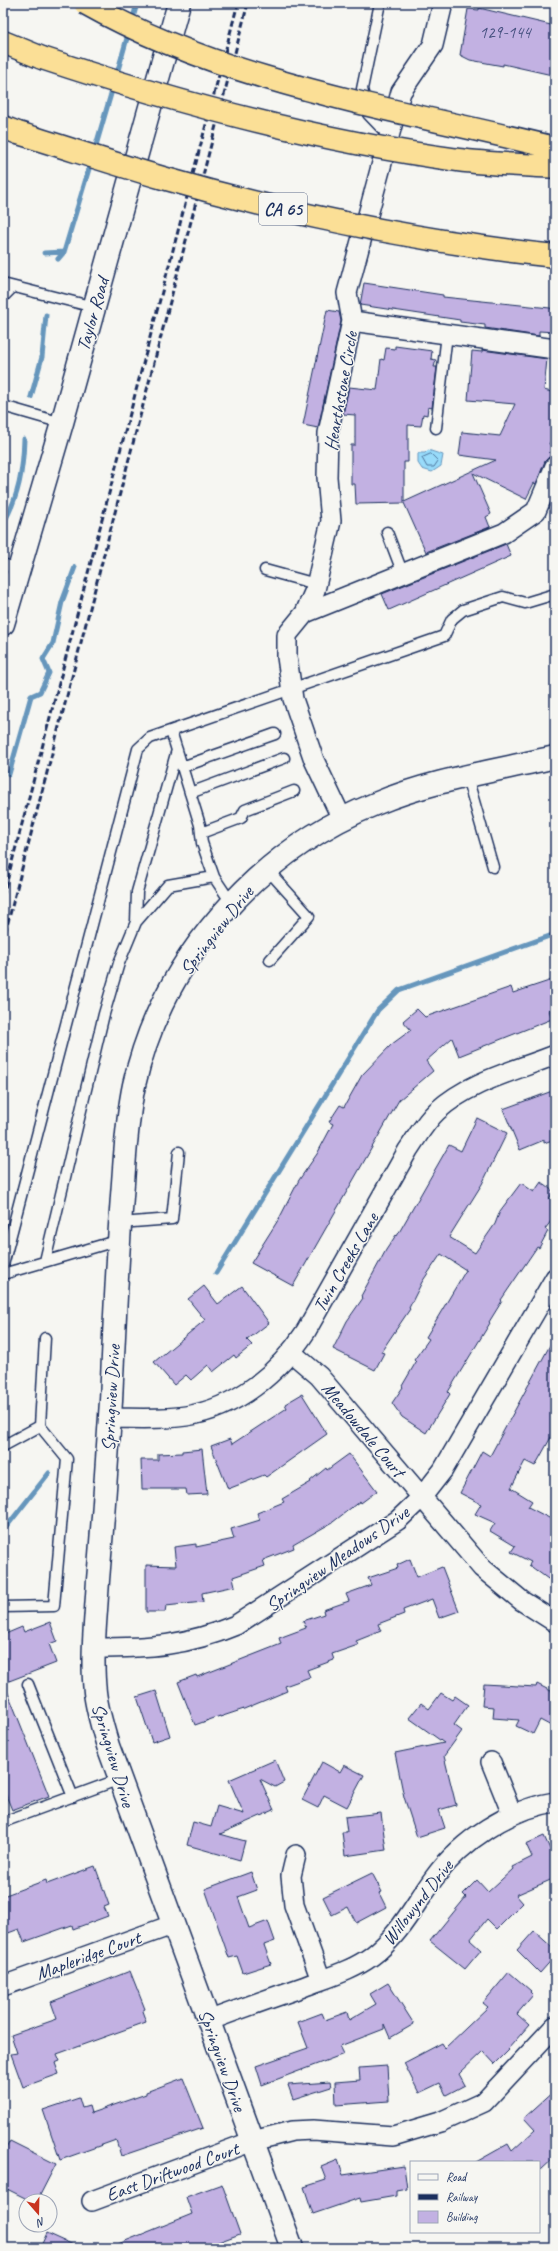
<svg xmlns="http://www.w3.org/2000/svg" width="558" height="2251" font-family="Caveat,sans-serif">
	<style>
		.water { fill: #98dbfa; stroke: #6696bc }
		.lines { fill: none; stroke-linecap: round; stroke-linejoin: round }
		.shore { stroke: #4d749c; stroke-width: 1 }
		.stream { stroke: #6696bc; stroke-width: 5 }
		.building { fill: #c2b1e2; stroke: #1b2f5e }
		.service-casing { stroke: #1b2f5e; stroke-width: 13 }
		.minor-casing { stroke: #1b2f5e; stroke-width: 22 }
		.tertiary-casing { stroke: #1b2f5e; stroke-width: 25 }
		.secondary-casing { stroke: #1b2f5e; stroke-width: 25 }
		.motorway-casing { stroke: #1b2f5e; stroke-width: 25 }
		.service { stroke: #f6f6f2; stroke-width: 10 }
		.minor { stroke: #f6f6f2; stroke-width: 19 }
		.tertiary { stroke: #f6f6f2; stroke-width: 22 }
		.secondary { stroke: #f6f6f2; stroke-width: 22 }
		.motorway { stroke: #fbdf96; stroke-width: 22 }
		.rail { stroke: #1b2f5e; stroke-width: 3; stroke-dasharray: 6 3; stroke-linecap: butt }
		.motorway-bridge-casing { stroke: #1b2f5e; stroke-width: 25; stroke-linecap: butt }
		.motorway-bridge { stroke: #fbdf96; stroke-width: 22 }
		.labels { text-anchor: middle; stroke-width: 3; stroke-linejoin: round; paint-order: stroke }
		.number-label { font-size: 17px; fill: #45507f }
		.shield { fill: #f6f6f2; stroke: #5d6b8a; stroke-width: 1 }
		.shield-label { font-size: 18px; font-weight: bold; fill: #1b2f5e }
		.street-label { font-size: 19px; fill: #1b2f5e; stroke: #f6f6f2 }
	</style>
	<rect width="100%" height="100%" fill="#f6f6f2"/>
	<filter id="ink" filterUnits="userSpaceOnUse"><feTurbulence type="fractalNoise" baseFrequency=".025" numOctaves="2"/><feDisplacementMap in="SourceGraphic" scale="8" xChannelSelector="R" yChannelSelector="G"/><feConvolveMatrix kernelMatrix="1 2 1 2 8 2 1 2 1" color-interpolation-filters="sRGB"/></filter>
	<g filter="url(#ink)">
		<path class="water" d="M428,450L443,455L441,466L432,472L422,469L418,463V453H425Z"/>
		<g class="lines">
			<path class="shore" d="M431,454L438,461L434,467H427L422,458Z"/>
			<path class="stream" d="M132,22L137,3
				M116,77L129,31
				M94,152L113,87
				M44,253L64,252
				M3,255L4,256
				M58,259L64,252L91,162
				M31,397L42,357L46,315
				M3,524C19,496 23,471 24,439
				M9,774L31,696L40,692L49,673L43,659L53,643L62,602L75,567
				M216,1273L378,1010L399,990L555,934
				M3,1531L49,1473"/>
		</g>
		<path class="building" d="M479,8L555,26V73L552,72V75L503,64V66L470,60L460,55L468,9L479,10Z
			M364,283L443,295V297L550,308L555,310V332L539,331V336L485,328V325L460,322V320L360,305Z
			M327,310L339,312L341,321L318,428L303,425Z
			M395,346L432,351L431,359L436,360L434,367H437L432,408L428,407L427,415L423,414L421,426L408,425V462H404V502L496,460L459,455L462,432L500,436L515,404L468,400L472,351L482,352V350L547,359L544,390L555,393V433L549,444L555,447V455L549,457L545,461L536,484L534,483L526,499L473,473L491,514L486,517L490,527L426,552L404,503L356,504L355,484H351V445H355V415L343,414L349,387L377,390L381,359L384,360L386,348L395,349Z
			M506,544L511,556L389,610L382,594Z
			M555,979V1008L549,1010L552,1019L459,1056L452,1038L426,1061L433,1071L399,1100L293,1286L251,1263L280,1217L299,1180L317,1154L333,1124L329,1122L340,1105L344,1107L362,1075L392,1044L411,1030L403,1021L417,1009L425,1017L511,987L513,993Z
			M555,1090V1139L544,1143V1140L520,1150L503,1109Z
			M477,1118L507,1133L482,1184L449,1237L475,1253L495,1224L500,1211L521,1183L534,1192L541,1182L554,1192L549,1198L555,1203V1216L545,1229L548,1231L539,1248L537,1247L501,1300L502,1301L489,1322L490,1323L448,1392L450,1394L426,1433L402,1417L392,1403L403,1387L402,1386L416,1362L414,1360L429,1339L426,1337L466,1270L441,1254L422,1282L409,1308L410,1309L381,1352L384,1353L375,1370L333,1349L347,1321L363,1298L361,1296L386,1250L396,1235L397,1236L449,1145L461,1151Z
			M204,1286L218,1304L242,1286L269,1323L247,1340L252,1345L236,1358L234,1355L213,1372L208,1365L191,1380L186,1375L174,1385L154,1362L205,1320L188,1299Z
			M555,1336V1430L535,1466L525,1461L511,1488L532,1501L528,1507L555,1521V1584L529,1565L531,1562L511,1552L515,1546L490,1531L495,1523L475,1514L481,1504L460,1493L482,1451L490,1456Z
			M302,1394L327,1434L266,1477L264,1475L228,1489L211,1446L230,1439L232,1444L287,1408L285,1404Z
			M202,1449L207,1494L187,1495L186,1489H142L141,1460H158V1454L182,1453V1451Z
			M349,1454L377,1491L361,1503L360,1501L333,1522L293,1545L294,1548L263,1560L265,1566L233,1577L235,1586L202,1593L203,1602L166,1606L165,1612H146V1565L176,1566L174,1547L196,1544V1547L234,1539L231,1529L260,1520L257,1513L284,1502L282,1499L311,1482L310,1481L326,1468L327,1470Z
			M410,1559L417,1577L442,1567L459,1611L439,1618L432,1599L403,1610L404,1614L378,1624L381,1631L356,1641L358,1645L332,1654L334,1660L307,1670L310,1677L285,1686L287,1691L244,1709L220,1717V1716L195,1725L178,1682L196,1675L197,1677L281,1644L279,1638L306,1628L303,1621L324,1614L323,1610L349,1601L346,1594L371,1585L368,1578L398,1568L397,1565Z
			M50,1622L57,1641L49,1644L56,1663L4,1683L49,1796L12,1810L3,1788V1635L22,1627L24,1632Z
			M484,1684L536,1687L537,1684L555,1693V1728L540,1720L533,1734L516,1726L519,1720L493,1718L494,1707L482,1706Z
			M156,1691L170,1736L152,1742L137,1697Z
			M441,1693L452,1700L455,1696L468,1705L454,1725L462,1731L444,1756L456,1805L439,1810L445,1828L417,1837L404,1797L395,1753L444,1743L409,1718L421,1703L429,1709Z
			M275,1760L284,1782L275,1787L260,1779L274,1810L220,1834L245,1841L240,1860L187,1845L193,1822L211,1827L217,1806L244,1814L229,1780Z
			M322,1762L340,1772L344,1765L364,1775L347,1807L324,1795L318,1808L302,1800Z
			M381,1813L386,1850L345,1856L342,1832H347L345,1817Z
			M544,1836L555,1860V1878L516,1895L523,1903L497,1929L487,1919L470,1940L481,1950L465,1969L430,1941L466,1897L463,1894L477,1880L488,1892L513,1869L512,1867L532,1857L526,1844Z
			M95,1866L109,1905L104,1907L108,1916L73,1929L72,1925L24,1942L19,1929L3,1935V1896L46,1880L47,1884Z
			M251,1872L257,1890L238,1897L249,1928L268,1921L275,1941L264,1945L271,1964L243,1973L237,1956L229,1958L205,1889Z
			M372,1873L382,1892L379,1893L386,1907L356,1923L348,1907L332,1915L323,1897Z
			M534,1931L555,1950V1956L540,1973L517,1950Z
			M130,1971L145,2009L142,2011L146,2022L57,2054L60,2061L55,2063L59,2074L23,2087L11,2054L17,2053L11,2035L57,2019L51,2002Z
			M509,1972L531,1991L530,1992L533,1995L517,2014L529,2025L508,2049L509,2050L495,2064L483,2051L459,2074L465,2085L446,2095L440,2083L419,2093L404,2063L442,2043L445,2048L488,2007L483,2003Z
			M388,1983L414,2024L390,2038L384,2024V2029L340,2046L344,2054L262,2085L256,2066L308,2048L298,2022L322,2013L325,2020L347,2012L349,2020L376,2004L370,1994Z
			M387,2066L389,2101L336,2105L335,2082L360,2080L359,2068Z
			M183,2078L203,2128L121,2156L116,2140L60,2160L43,2110L79,2098L82,2108L89,2106L91,2113L146,2094V2092Z
			M330,2082L331,2087L293,2099L288,2085Z
			M555,2090V2157L541,2170L539,2162H476L508,2144L512,2151L535,2130L524,2118Z
			M10,2141L56,2164L37,2201H31L3,2187V2154Z
			M338,2160L343,2175L404,2166L407,2189L396,2191V2196L361,2202L360,2198L313,2214L304,2187L326,2180L321,2167Z
			M222,2184L240,2234L202,2248H108L192,2214L186,2197Z
			M47,2233L80,2248H40Z"/>
		<g class="lines">
			<defs>
				<path id="service" d="M380,3L362,89L368,114L389,136
					M3,284L94,307
					M3,297L13,287
					M3,406L62,423
					M436,428L447,334
					M387,532L403,574
					M3,564L19,570
					M265,570L316,584
					M171,731L200,825L202,843L214,877L232,904
					M182,767L275,734
					M467,777L493,867
					M190,793L284,758
					M201,833L241,818L245,810L294,791
					M267,869L309,916L270,960
					M136,922L137,892L177,750
					M120,1223L172,1219L179,1152
					M45,1261L104,1014L119,963L136,922L168,885L214,877
					M3,1265L138,749L150,738L444,636L452,619L463,610L503,597L525,603L555,594
					M3,1274L119,1240
					M40,1426L45,1338
					M3,1446L40,1426L67,1459L54,1606L3,1607
					M28,1684L73,1797
					M3,1822L120,1779"/>
				<path id="minor" d="M352,321L347,293L401,92L433,45L443,3
					M305,613L504,533L536,511L555,466
					M342,819L314,760L293,699L287,657V635L305,613L315,590L331,521L327,477L328,433L352,321L555,349
					M292,1353L319,1376L482,1568L522,1601L555,1622
					M110,1418C135,1418 161,1420 186,1416C237,1408 279,1373 306,1331L408,1150C417,1137 425,1122 437,1111C470,1081 515,1071 555,1055
					M95,1648C149,1648 186,1646 236,1625L398,1520L421,1498L443,1470L555,1278
					M491,1762L512,1814
					M296,1855L291,1876L294,1905L321,1980
					M3,1986L172,1925
					M208,2021C240,2009 271,1998 303,1987C326,1978 352,1971 372,1956C400,1935 414,1905 434,1878C462,1840 509,1809 555,1802
					M92,2201L253,2141L292,2131L313,2130L393,2136L440,2122L484,2102L555,2026"/>
				<path id="tertiary" d="M292,2248L108,1746C103,1729 97,1710 95,1692C91,1656 96,1617 98,1580C103,1521 107,1461 111,1401C114,1333 117,1265 122,1196C125,1160 126,1122 134,1085C162,960 257,852 375,804C432,780 495,771 555,757"/>
				<path id="secondary" d="M3,624L62,423L179,3"/>
				<path id="motorway" d="M3,42L42,58
					M3,127L18,133"/>
			</defs>
			<use href="#service" class="service-casing"/>
			<use href="#minor" class="minor-casing"/>
			<use href="#tertiary" class="tertiary-casing"/>
			<use href="#secondary" class="secondary-casing"/>
			<use href="#motorway" class="motorway-casing"/>
			<use href="#service" class="service"/>
			<use href="#minor" class="minor"/>
			<use href="#tertiary" class="tertiary"/>
			<use href="#secondary" class="secondary"/>
			<use href="#motorway" class="motorway"/>
			<path class="rail" d="M3,896L238,3
				M3,941L248,3"/>
			<defs>
				<path id="motorway-bridge" d="M85,3C228,84 397,109 555,148
					M42,58C177,103 317,141 458,160C490,164 523,165 555,167
					M18,133C67,148 115,164 163,178C291,215 423,242 555,256"/>
			</defs>
			<use href="#motorway-bridge" class="motorway-bridge-casing"/>
			<use href="#motorway-bridge" class="motorway-bridge"/>
		</g>
	</g>
	<g class="labels">
		<g class="number-label">
			<text x="505" y="38">129-144</text>
		</g>
		<rect class="shield" x="259" y="193" width="48" height="32" rx="3"/>
		<g class="shield-label">
			<text x="283" y="215">CA 65</text>
		</g>
		<g class="street-label">
			<text transform="translate(92 314) rotate(-74)" y="7">Taylor Road</text>
			<text transform="translate(340 391) rotate(-80)" y="7">Hearthstone Circle</text>
			<text transform="translate(216 930) rotate(-52)" y="7">Springview Drive</text>
			<text transform="translate(345 1262) rotate(-60)" y="7">Twin Creeks Lane</text>
			<text transform="translate(110 1398) rotate(-87)" y="7">Springview Drive</text>
			<text transform="translate(364 1429) rotate(50)" y="7">Meadowdale Court</text>
			<text transform="translate(337 1558) rotate(-35)" y="7">Springview Meadows Drive</text>
			<text transform="translate(114 1755) rotate(73)" y="7">Springview Drive</text>
			<text transform="translate(417 1902) rotate(-52)" y="7">Willowynd Drive</text>
			<text transform="translate(88 1955) rotate(-20)" y="7">Mapleridge Court</text>
			<text transform="translate(223 2060) rotate(70)" y="7">Springview Drive</text>
			<text transform="translate(172 2171) rotate(-20)" y="7">East Driftwood Court</text>
		</g>
	</g>
	<rect width="558" height="2251" fill="none" stroke="#f6f6f2" stroke-width="16"/>
	<rect x="8" y="8" width="542" height="2235" fill="none" stroke="#1b2f5e" stroke-width="1.5" filter="url(#ink)"/>
	<rect x="410" y="2161" width="130" height="72" fill="#f6f6f2" stroke="#9ea6b7"/>
	<rect x="418" y="2174" width="20" height="6" fill="#f6f6f2" stroke="#9ea6b7"/>
	<text x="446" y="2181" font-size="12" fill="#1b2f5e">Road</text>
	<rect x="418" y="2194" width="20" height="6" fill="#1b2f5e" stroke="#9ea6b7"/>
	<text x="446" y="2201" font-size="12" fill="#1b2f5e">Railway</text>
	<rect x="418" y="2211" width="20" height="12" fill="#c2b1e2" stroke="#9ea6b7"/>
	<text x="446" y="2221" font-size="12" fill="#1b2f5e">Building</text>
	<g transform="translate(38 2213) rotate(160)"><circle r="19" fill="#f6f6f2" stroke="#9ea6b7"/>
	<path d="M0-3L7 15L0 10L-7 15Z" fill="#c8321e"/>
	<text y="-6" font-size="11" font-weight="bold" text-anchor="middle" fill="#1b2f5e">N</text>
	</g>
</svg>
